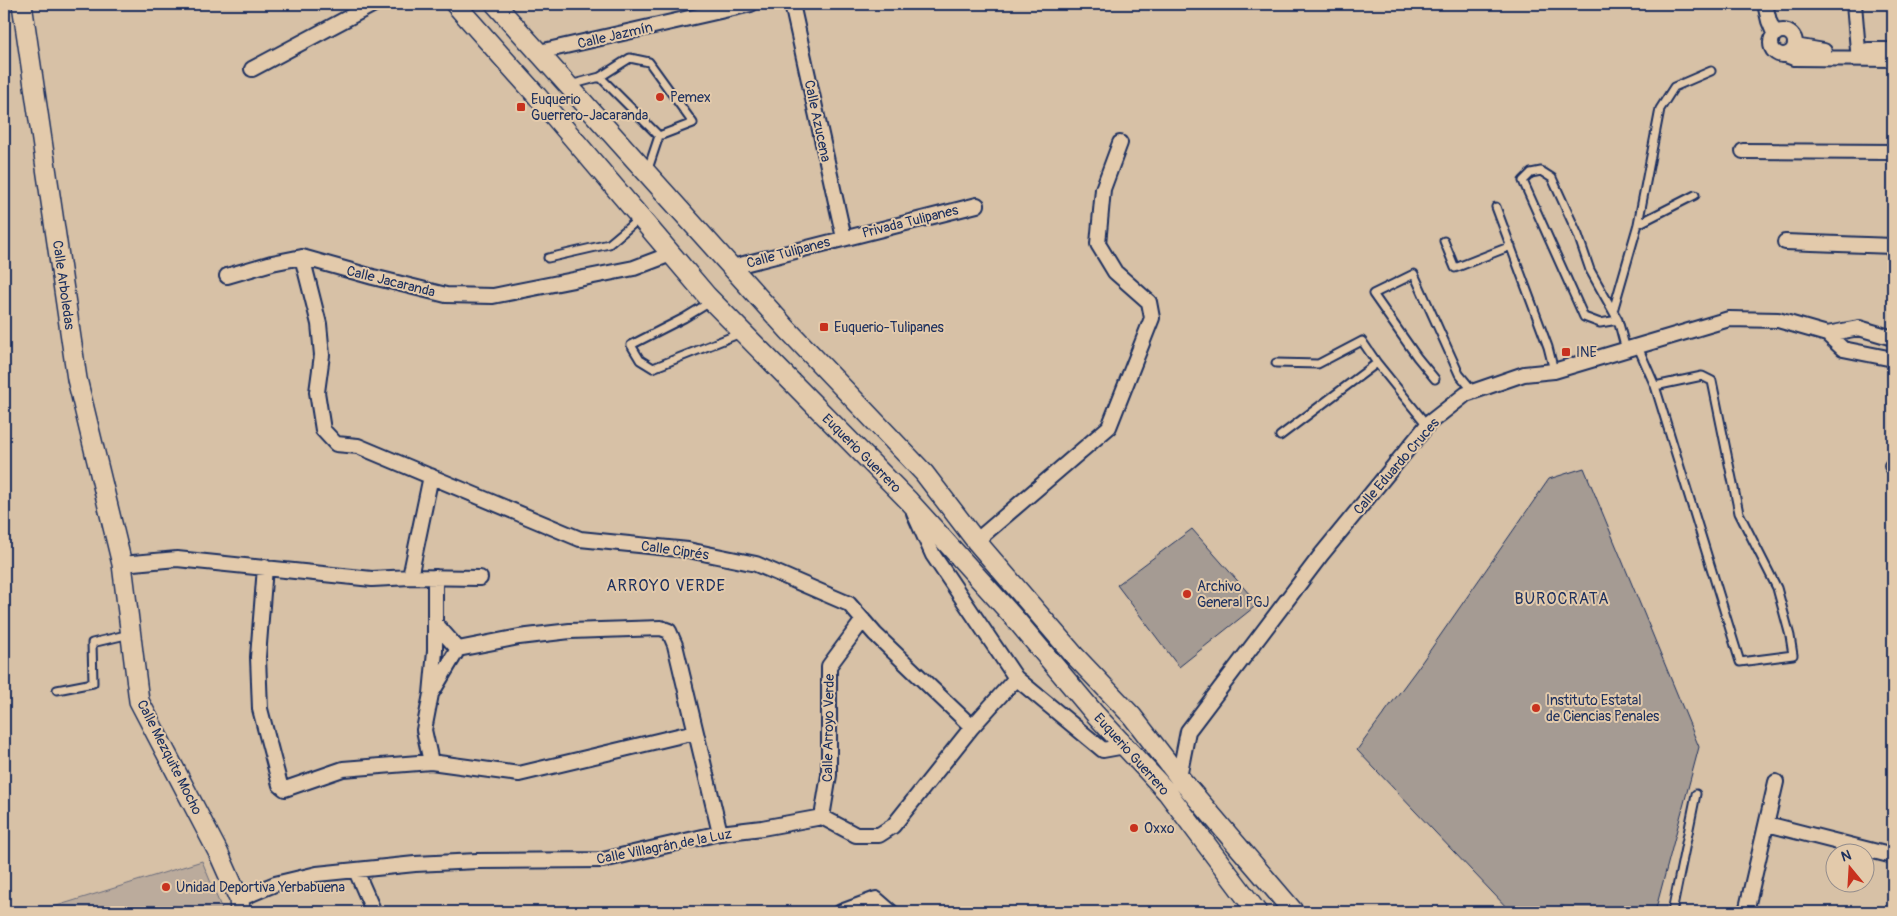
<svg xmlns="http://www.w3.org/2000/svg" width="1897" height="916" font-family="Pangolin,sans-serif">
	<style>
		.green { fill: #bbab9c; stroke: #6b6d7d }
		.building { fill: #a59b93; stroke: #1b2f5e }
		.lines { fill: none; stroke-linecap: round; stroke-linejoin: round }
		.lane-casing { stroke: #1b2f5e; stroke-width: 11 }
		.street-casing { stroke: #1b2f5e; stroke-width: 18 }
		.secondary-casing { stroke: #1b2f5e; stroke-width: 22 }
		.lane { stroke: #e3caab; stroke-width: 7 }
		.street { stroke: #e3caab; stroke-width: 14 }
		.secondary { stroke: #e3caab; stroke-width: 19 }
		.poi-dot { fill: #c8321e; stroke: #e3caab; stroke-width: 2 }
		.labels { text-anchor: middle; stroke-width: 4; stroke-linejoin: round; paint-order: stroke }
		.street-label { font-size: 14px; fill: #1b2f5e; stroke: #e3caab }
		.poi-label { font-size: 14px; fill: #1b2f5e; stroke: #e3caab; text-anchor: start }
		.quarter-label { font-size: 16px; letter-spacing: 1px; fill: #1b2f5e; stroke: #e3caab }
	</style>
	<rect width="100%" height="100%" fill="#d7c1a6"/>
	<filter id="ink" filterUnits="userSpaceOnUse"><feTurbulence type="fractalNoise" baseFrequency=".02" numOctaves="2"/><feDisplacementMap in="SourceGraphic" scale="10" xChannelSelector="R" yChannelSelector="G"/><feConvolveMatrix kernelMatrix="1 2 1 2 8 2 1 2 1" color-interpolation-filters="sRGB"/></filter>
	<g filter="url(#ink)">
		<path class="green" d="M202,861L223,912H37Z"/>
		<path class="building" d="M1584,468L1699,747L1655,912H1511L1357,750L1417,669L1549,479Z
			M1192,529L1258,604L1179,667L1117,585Z"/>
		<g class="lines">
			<defs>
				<path id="lane" d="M600,77L630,58L649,62L693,123L659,136
					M570,85L600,77L659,136L648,169
					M1496,207L1548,347L1554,371
					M1638,224L1695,195
					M1444,241L1455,268L1511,246
					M548,258L609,244L640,218
					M712,301L684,318L631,345L640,360L653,368L741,333
					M1613,311L1638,224L1660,109L1674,87L1711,71
					M1618,320L1600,323L1584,317L1523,181L1531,173L1541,171L1552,178L1578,235L1590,270L1618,320L1626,350
					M1638,347L1655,386L1740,662L1793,655L1790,636L1777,588L1739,513L1712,381L1702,376L1655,386
					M1276,363L1318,364L1362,341L1377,363
					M1435,379L1417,357L1373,294L1414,274L1459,374L1473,391
					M1280,436L1377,363L1427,425
					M57,690L93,683L92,643L130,634
					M1672,912L1696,794"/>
				<path id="street" d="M792,4L844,238
					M1765,4L1769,21L1774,33
					M1854,4L1858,50
					M1771 43a12 12 0 1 1 24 0a12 12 0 1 1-24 0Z
					M1795,46L1824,51
					M1868,50H1893
					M539,52L751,4
					M1786,55L1794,58L1893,59
					M252,69L374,4
					M1743,151L1893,152
					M1785,242L1893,246
					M302,257L319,324L322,355L317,392L323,430L336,444L358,446L580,539L688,550L756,564L849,604L875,634L972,727
					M732,267L977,205
					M227,276L272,263L302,257L373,277L446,295L493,296L634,268L671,254
					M1827,334L1859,328L1893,338
					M1892,466H1893
					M914,513L933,555L1016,678L1103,750L1125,746
					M976,541L1109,427L1152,318L1149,302L1115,272L1098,244L1103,189L1120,143
					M122,564L177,559L372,579L410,577L480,578
					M265,567L258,657L260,709L280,785L285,789L343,769L431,762L519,774L695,732
					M410,577L431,476
					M435,623L458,649
					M431,694L458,649L519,637L570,631L661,628L669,631L675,645L720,833
					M431,762L424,730L431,694L435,651V577
					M1179,777L1188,731L1321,555L1429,423L1466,394L1524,374L1554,371L1729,319L1778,320L1827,334L1843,349L1893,359
					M822,817L829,775V666L863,620
					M1767,824L1893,856
					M356,871L374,912
					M239,899L275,884L317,874L415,864L477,861L603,860L720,833L762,828L822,817L856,835H879L893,826L972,727L1016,678
					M841,912L876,899L891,912
					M1746,912L1776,782"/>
				<path id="secondary" d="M22,4L77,379L122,564L139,701L219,854L239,899L240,912
					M455,4L537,96L707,296L909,501L1017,621L1095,714L1167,792L1257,912
					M495,4L788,330L924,473L976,541L1074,655L1132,716L1179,777L1294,912"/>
			</defs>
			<use href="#lane" class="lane-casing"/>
			<use href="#street" class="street-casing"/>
			<use href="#secondary" class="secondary-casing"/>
			<use href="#lane" class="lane"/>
			<use href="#street" class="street"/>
			<use href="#secondary" class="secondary"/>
		</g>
	</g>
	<g class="poi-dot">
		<circle cx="660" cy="97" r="5"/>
		<rect x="516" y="102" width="10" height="10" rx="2.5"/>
		<rect x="819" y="322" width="10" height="10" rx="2.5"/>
		<rect x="1561" y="347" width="10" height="10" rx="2.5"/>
		<circle cx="1187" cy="594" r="5"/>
		<circle cx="1536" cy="708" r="5"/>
		<circle cx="1134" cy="828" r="5"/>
		<circle cx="166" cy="887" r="5"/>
	</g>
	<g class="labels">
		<g class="street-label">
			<text transform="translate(615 35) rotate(-13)" y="5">Calle Jazmín</text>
			<text transform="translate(818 121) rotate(78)" y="5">Calle Azucena</text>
			<text transform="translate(910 221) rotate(-14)" y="5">Privada Tulipanes</text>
			<text transform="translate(788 252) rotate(-15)" y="5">Calle Tulipanes</text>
			<text transform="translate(391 281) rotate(14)" y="5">Calle Jacaranda</text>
			<text transform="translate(64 285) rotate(82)" y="5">Calle Arboledas</text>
			<text transform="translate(862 453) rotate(45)" y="5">Euquerio Guerrero</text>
			<text transform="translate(1396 466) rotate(-49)" y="5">Calle Eduardo Cruces</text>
			<text transform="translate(675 550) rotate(8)" y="5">Calle Ciprés</text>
			<text transform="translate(828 728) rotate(-89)" y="5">Calle Arroyo Verde</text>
			<text transform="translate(1132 754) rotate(48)" y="5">Euquerio Guerrero</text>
			<text transform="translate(170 757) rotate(63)" y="5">Calle Mezquite Mocho</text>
			<text transform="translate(664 846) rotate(-11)" y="5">Calle Villagrán de la Luz</text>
		</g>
		<g class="poi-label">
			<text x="670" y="102">Pemex</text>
			<text x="531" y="104">Euquerio<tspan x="531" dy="16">Guerrero-Jacaranda</tspan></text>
			<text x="834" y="332">Euquerio-Tulipanes</text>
			<text x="1576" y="357">INE</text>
			<text x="1197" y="591">Archivo<tspan x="1197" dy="16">General PGJ</tspan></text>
			<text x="1546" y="705">Instituto Estatal<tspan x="1546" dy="16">de Ciencias Penales</tspan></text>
			<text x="1144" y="833">Oxxo</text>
			<text x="176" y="892">Unidad Deportiva Yerbabuena</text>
		</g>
		<g class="quarter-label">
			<text x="666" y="591">ARROYO VERDE</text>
			<text x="1562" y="604">BUROCRATA</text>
		</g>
	</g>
	<rect width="1897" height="916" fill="none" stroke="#e3caab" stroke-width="20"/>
	<rect x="10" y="10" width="1877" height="896" fill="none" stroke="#1b2f5e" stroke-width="2" filter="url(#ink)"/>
	<g transform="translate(1850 868) rotate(342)"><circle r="24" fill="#e3caab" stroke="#938c8c"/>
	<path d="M0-4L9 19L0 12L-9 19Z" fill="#c8321e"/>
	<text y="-8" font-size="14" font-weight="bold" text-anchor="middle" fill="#1b2f5e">N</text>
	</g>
</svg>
